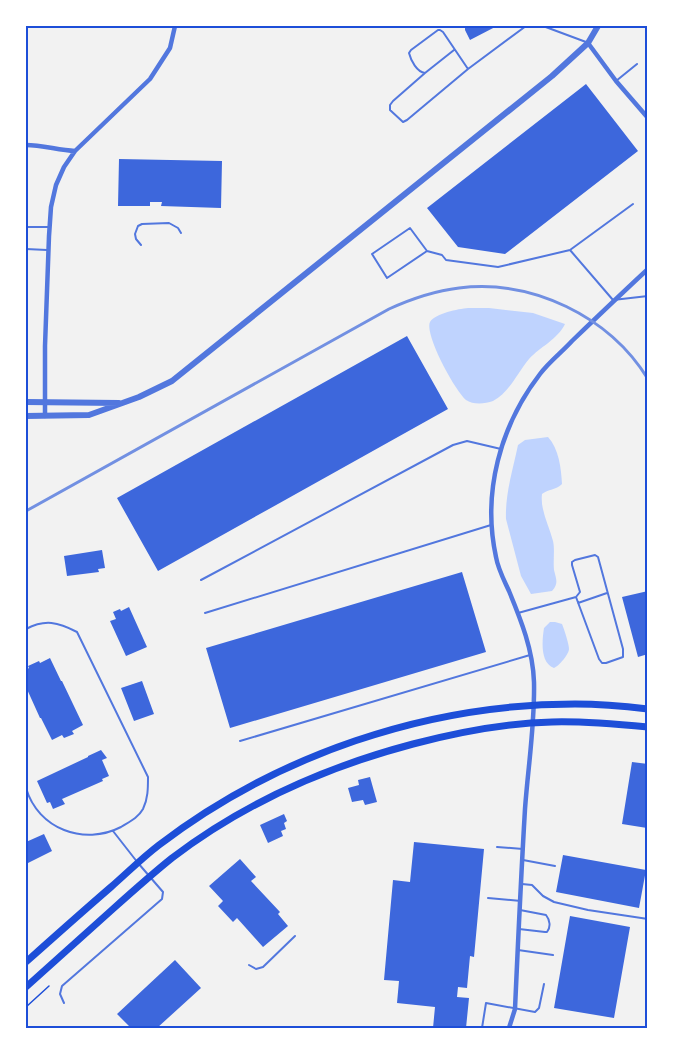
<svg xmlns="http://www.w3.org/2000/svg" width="673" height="1054" font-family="Georgia,serif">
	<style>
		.water { fill: #bfd3fe }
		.building { fill: #3d67dc }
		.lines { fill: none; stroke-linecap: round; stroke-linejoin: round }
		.path { stroke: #1d4ed8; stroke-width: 1.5 }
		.service { stroke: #5277de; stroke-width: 2 }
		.minor { stroke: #5277de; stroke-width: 4.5 }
		.tertiary { stroke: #5277de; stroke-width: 6 }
		.secondary { stroke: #1d4ed8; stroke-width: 7 }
		.rail { stroke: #7290e2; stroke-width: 3 }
		.neatline { fill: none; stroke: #1d4ed8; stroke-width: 2 }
	</style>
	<rect width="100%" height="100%" fill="#f2f2f2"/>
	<path class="water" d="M468,308H489L533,313L565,324C558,339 540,347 529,359C518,372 509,393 493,401C485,404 473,405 466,400C455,391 424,334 430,322C436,313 458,309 468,308Z
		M548,437C559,449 561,468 562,484C556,490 548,489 542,494C540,510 549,525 553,541C555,550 553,560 554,570C556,579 559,583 552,591L531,594L521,576L506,519C505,494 513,469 518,445L525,440Z
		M550,622H555L562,624C564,629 569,644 569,649C569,654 559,666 554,668C540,663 542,641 544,628Z"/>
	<path class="building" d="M306,26H350V28H306Z
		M465,26H497L470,40L465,30Z
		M586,84L638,151L505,254L458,247L427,208Z
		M119,159L222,161L221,208L161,206L162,202H150V206H118Z
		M407,336L448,409L158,571L117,498Z
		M102,550L105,568L98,569L99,572L67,576L64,556Z
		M462,572L486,652L230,728L206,648Z
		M648,591V654L638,657L622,597Z
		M129,607L147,647L126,656L110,621L116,619L113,612L120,609L121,611Z
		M50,658L61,681H62L83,725L72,731L74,734L64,738L62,735L52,740L41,718H40L26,687V670L29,668L28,666L39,661L40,663Z
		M142,681L154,714L134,721L121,688Z
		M101,750L107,758L102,760L109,776L102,779L103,781L62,799L65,804L53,809L50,802L47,803L37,781L88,757V756Z
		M632,762L648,764L647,828L622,824Z
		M370,777L377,802L365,805L363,800L352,802L348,788L359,785L358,780Z
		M284,814L287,821L284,823L286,829L281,831L283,836L268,843L260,825Z
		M44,834L52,851L26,864V842Z
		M414,842L484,849L474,957L470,956L467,988L458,987L457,997L469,998L466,1028H433L435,1007L397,1003L399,981L384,980L393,880L410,882Z
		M563,855L646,870L639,908L556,892Z
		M240,859L256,877L251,881L280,912L278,914L288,926L263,947L237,918L233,922L218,906L223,901L209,886Z
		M570,916L630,927L614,1018L554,1008Z
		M175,960L201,988L157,1028H131L117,1014Z"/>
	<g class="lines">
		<path class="path" d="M26,1007L49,986"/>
		<path class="service" d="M543,26L586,42
			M454,50L425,73C417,72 411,61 409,53L411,50L438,30H440L443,32L468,69
			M425,73L393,101L390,105V110L403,122L407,120L468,69L526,26
			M616,81L637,64
			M633,204L570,250L613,300L648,296
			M26,227H50
			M141,245L136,239L135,234L138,226L142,224L169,223L178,228L181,233
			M26,249L47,250
			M427,251L410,228L372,254L387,278L427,251L442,255L446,260L498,267L570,250
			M201,580L453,445L467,441L501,449
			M578,603L607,593
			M205,613L491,525
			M518,613L576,597L580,592L572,565V562L575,560L595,555L598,557L623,649V657L606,663H602L599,659L576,597
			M26,629C45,619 58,622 77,632L148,777C148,788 148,799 143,809C138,818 129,822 121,827C84,846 38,829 26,788
			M240,741L530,655
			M497,847L523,849
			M523,860L555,866
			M522,884L532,885L543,896L554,902L588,910L648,919
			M488,898L521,901
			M519,929L545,932H547C551,927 550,920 546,915L520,910
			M518,950L553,955
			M249,965L256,969L263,967L295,936
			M64,1003L60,994L62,986L162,899L163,892L138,863L113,831
			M482,1028L486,1003L535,1012L539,1008L544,984"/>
		<path class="minor" d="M588,43L616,81L648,118
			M26,145C42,145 58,150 75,151
			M45,416V346L49,236L51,207L56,185L64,167L75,151L150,79L170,48L175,26
			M509,1028L515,1009C518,942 521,876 525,809C528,767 535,725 534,682C533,650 521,620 509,591C504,580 498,569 496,557C482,493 500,426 540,374C549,362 562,352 572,341C597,317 622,293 648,269"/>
		<path class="tertiary" d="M26,402L119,403
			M26,416L89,415L139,397L172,381L552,76L588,43L598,26"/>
		<path class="secondary" d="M26,962C54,937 82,912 111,887C127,873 142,858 159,845C277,755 426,704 575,704C599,704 623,706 648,709
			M26,987C55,961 84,935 114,908C133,891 152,874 172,858C244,803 326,767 413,744C459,732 505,723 552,722C584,721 616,724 648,727"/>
		<path class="rail" d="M26,511L389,309C411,299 434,291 459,288C532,279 609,316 648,379"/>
	</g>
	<rect width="673" height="1054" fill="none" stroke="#ffffff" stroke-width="54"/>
	<rect x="27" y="27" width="619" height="1000" class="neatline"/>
</svg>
